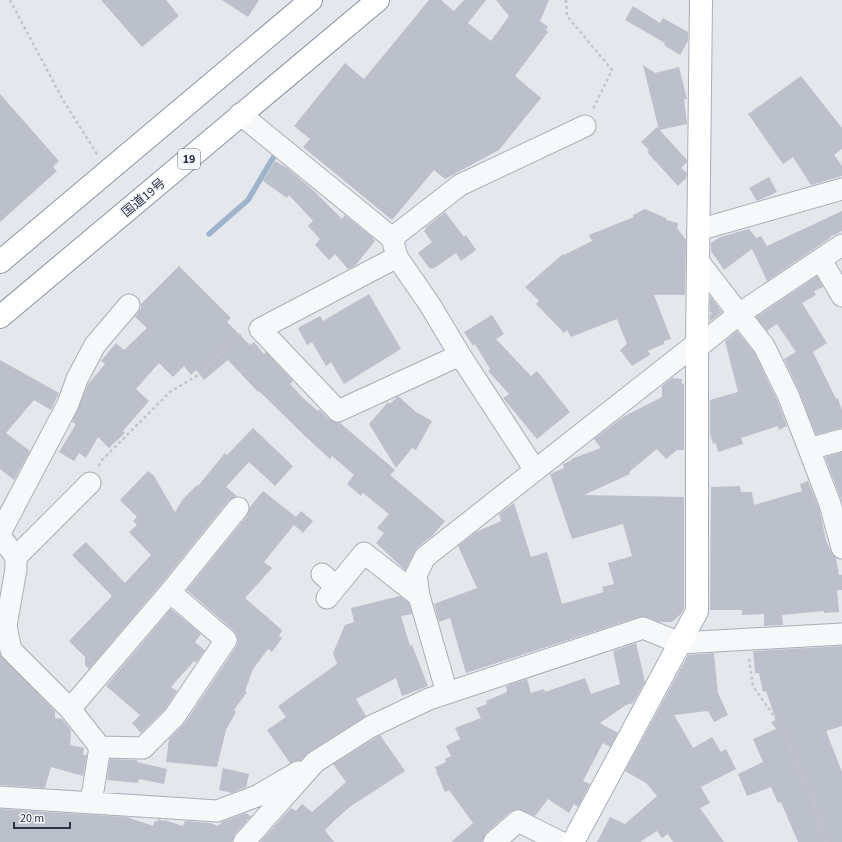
<svg xmlns="http://www.w3.org/2000/svg" width="842" height="842" font-family="'Source Sans 3','Noto Sans JP',sans-serif">
	<style>
		.lines { fill: none; stroke-linecap: round; stroke-linejoin: round }
		.stream { stroke: #9fb4cc; stroke-width: 5.5 }
		.building { fill: #bbc0ca }
		.street-casing { stroke: #a9aeb7; stroke-width: 23 }
		.secondary-casing { stroke: #a9aeb7; stroke-width: 24 }
		.highway-casing { stroke: #8b94a3; stroke-width: 24 }
		.path { stroke: #c2c5cb; stroke-width: 2.5; stroke-dasharray: 3 3; stroke-linecap: butt }
		.street { stroke: #f7f8fa; stroke-width: 21 }
		.secondary { stroke: #fff; stroke-width: 22 }
		.highway { stroke: #fff; stroke-width: 22 }
		.labels { text-anchor: middle; stroke-width: 3; stroke-linejoin: round; paint-order: stroke }
		.shield { fill: #f4f6f9; stroke: #676e7b; stroke-width: 1 }
		.shield-label { font-size: 12px; font-weight: bold; fill: #2b3445 }
		.street-label { font-size: 13px; fill: #2b3445; stroke: #f4f6f9 }
	</style>
	<rect width="100%" height="100%" fill="#e4e7ec"/>
	<g class="lines">
		<path class="stream" d="M209,234L248,200L273,158"/>
	</g>
	<path class="building" d="M101,0H166L179,16L142,47Z
		M222,0H259L248,17Z
		M429,0H441L454,11L464,0H486L468,23L491,41L509,16L496,0H549L540,21L548,27L546,30L548,32L515,76L541,98L499,150L445,179L434,170L392,220L303,147L310,139L294,126L345,63L364,79Z
		M633,6L660,23L663,18L688,32V41L680,55L664,45L665,43L625,20Z
		M643,65L655,73L679,67L687,99H684L687,124L659,130Z
		M801,76L842,128V149L834,155L842,166V176L811,185L793,157L783,164L748,114Z
		M0,94L59,161L53,167L57,171L0,222Z
		M657,127L687,160V162L681,168L687,173L686,178L678,186L647,152L649,150L641,142Z
		M275,161L287,168L311,188L342,219L345,215L372,237L375,241L355,266L348,269L335,254L329,260L315,245L320,239L308,226L313,221L289,195L287,198L263,181Z
		M769,177L777,192L757,201L749,188Z
		M645,209L666,218V220L678,223L677,228L686,240L685,295H654L671,339L664,341V344L647,351L651,354L632,366L620,350L627,344L617,319L571,337L567,330L564,333L536,304L539,301L525,287L563,254L564,255L592,241L589,235L634,217L633,215Z
		M842,211V231L830,237V238L767,281L752,249L724,270L711,251V243L720,237L749,229L756,238L761,236L767,246Z
		M445,212L464,237L466,235L476,250L461,261L456,253L433,269L432,268L430,269L418,253L432,242L424,231L426,229L425,228Z
		M179,266L231,318L227,322L250,345L254,342L264,354L266,352L293,381L290,384L303,398L318,411L319,409L330,420L339,422L395,470L390,475L445,521L433,535L417,548L405,570L376,543L384,533L377,528L389,514L363,493L361,496L347,484L354,475L332,456L330,459L307,438L259,391L258,392L228,360L204,380L196,370L191,375L184,366L173,377L159,363L136,389L149,401L123,431L125,433L109,448L98,437L86,458L79,453L74,461L59,452L76,424L72,422L88,384L105,364L101,361L116,343L124,350L147,328L135,317L141,308V304Z
		M817,276L823,287L814,291L816,295L802,303L827,343L813,352L836,399L838,398L842,411V428L816,435L799,391L784,359L796,352L777,324L767,331L756,317Z
		M369,294L401,349L344,384L331,362L326,366L312,342L307,345L298,328L320,316L323,321Z
		M710,296L722,312L711,321L710,320V315L712,314L710,311Z
		M492,315L504,334L496,339L531,376L537,371L570,412L537,439L503,398L509,394L488,371L490,369L475,344L473,346L464,332Z
		M737,331L754,352L777,400L787,426L779,430L778,426L741,438L743,444L718,452L716,443L713,444L710,433V400L738,392L725,341Z
		M0,360L59,393L51,410L34,400L6,433L30,451L14,480L0,469Z
		M672,378L682,379V384H684V450H677L666,459L657,449L629,472L630,474L584,495L684,497V608L681,614L672,622H659L648,617H639L466,673L450,618L439,622L434,604L477,588L458,546L476,532L501,521L499,514L514,503L531,557L547,552L562,604L604,592L602,587L614,584L608,563L632,556L623,524L572,539L550,474L564,468L563,464L572,460L571,459L601,448L594,439L623,417L662,397V386Z
		M398,396L416,412L432,421L416,450L412,448L396,468L369,424L388,402L390,404Z
		M253,428L293,466L275,486L249,462L226,487L237,496L229,500L161,584L89,669L85,665V657L69,641L112,596L72,555L86,542L125,583L151,555L129,532L137,525L133,521L137,517L120,500L148,471L154,476L175,512L183,499L197,485L198,486L225,453L227,455Z
		M842,452V502L825,457Z
		M808,481L819,508L826,540L831,552L836,558L839,575H842V590H837L839,612L824,613V611L782,615L783,625L764,626V614L742,615V610H710L711,487L740,486L741,492H752L754,505L802,491L800,484Z
		M263,491L296,517L301,511L313,521L303,533L294,525L264,562L272,568L245,598L282,630L279,636L282,638L272,652L268,649L253,669L245,691L247,692L234,710L236,712L226,730L217,767L166,762L169,739L184,724L216,677L236,647L238,640L234,631L187,590L247,516L250,507Z
		M400,596L409,603L412,614L401,616L410,646L412,645L428,686L402,696L396,678L356,699L366,716L309,752L300,761L290,763L267,730L286,717L278,706L337,664L333,653L345,625L354,622L351,608Z
		M171,609L201,634L195,642L205,650L196,663L194,661L171,687L177,691L165,709L141,733L132,723L140,715L106,686Z
		M636,643L645,682L633,703L626,705L600,723L618,733L610,747L603,743L583,781L590,784L578,807L574,804L569,813L548,799L535,816L517,809L510,812L486,833L482,842H451L473,823L449,790L445,792L436,771H437L435,767L446,762L445,759L451,756L446,746L460,739L455,728L481,718L476,708L487,704L486,701L507,692L506,686L527,679L531,693L544,689L545,692L585,678L591,694L620,684L613,651Z
		M842,646V726L826,731L842,772V842H798L781,802L778,803L771,787L747,796L738,774L763,762L753,739L776,729L771,722L776,720L766,691L763,692L759,673H755L753,651Z
		M714,653L718,693L728,715L714,722L708,711L674,715L693,748L712,737L721,752L726,749L736,769L701,787L710,803L700,808L724,842H673L668,834L662,838L657,831L640,842H597L610,817L625,824L657,796L646,783L625,771L688,655Z
		M0,654L55,711V718L62,719L71,730L70,745L84,748L83,755H87L83,776L51,767L45,788L0,785Z
		M380,735L405,771L351,806L336,819L325,830L334,842H260L291,808L296,811L302,804L312,812L346,782L333,764Z
		M110,759L137,760V762L167,769L164,784L139,779L138,783L107,780Z
		M223,768L249,774L246,787L232,793L219,790Z
		M0,809L127,817L153,826L155,821L157,822L158,819L163,821L164,820L183,826L185,821L210,823L218,826L222,822L246,813L251,816L235,834L232,842H0Z"/>
	<g class="lines">
		<defs>
			<path id="street" d="M240,114L392,238L397,257L430,305L460,355L535,470
				M698,230L842,189
				M392,238L460,185L585,126
				M397,257L260,329L338,411L460,355
				M821,260L842,296
				M698,261L764,346L788,395L809,449L830,504L842,548
				M697,348L739,314L842,245
				M809,449L842,440
				M0,533L68,404L77,379L95,345L129,305
				M0,536L16,557V569L6,626L11,650L70,709L100,747L91,803
				M16,557L90,483
				M322,574L336,587
				M327,598L364,553L419,596
				M447,693L419,596L416,575L425,557L697,343
				M70,709L170,592L238,508
				M100,747L143,748L174,717L226,640L170,592
				M0,797L217,811L257,796L298,772
				M244,842L315,762L370,727L429,699L643,628L680,643L842,634
				M494,842L518,821L560,842"/>
			<path id="secondary" d="M573,842L697,611V348L701,0"/>
			<path id="highway" d="M0,262L311,0
				M0,317L378,0"/>
		</defs>
		<use href="#street" class="street-casing"/>
		<use href="#secondary" class="secondary-casing"/>
		<use href="#highway" class="highway-casing"/>
		<path class="path" d="M10,0L63,100L97,154
			M566,0L567,16L612,70L593,109
			M99,466L101,461L170,392L198,375L241,334
			M749,659L753,686L781,726L810,792L826,842"/>
		<use href="#street" class="street"/>
		<use href="#secondary" class="secondary"/>
		<use href="#highway" class="highway"/>
	</g>
	<g class="labels">
		<rect class="shield" x="178" y="149" width="22" height="20" rx="3"/>
		<g class="shield-label">
			<text x="189" y="163">19</text>
		</g>
		<g class="street-label">
			<text transform="translate(143 197) rotate(-40)" y="5">国道19号</text>
		</g>
	</g>
	<path d="M14 822v6h56v-6" fill="none" stroke="#2b3445" stroke-width="2"/>
	<text x="20" y="822" font-size="12" fill="#2b3445" stroke="#f4f6f9" stroke-width="3" paint-order="stroke">20 m</text>
</svg>
